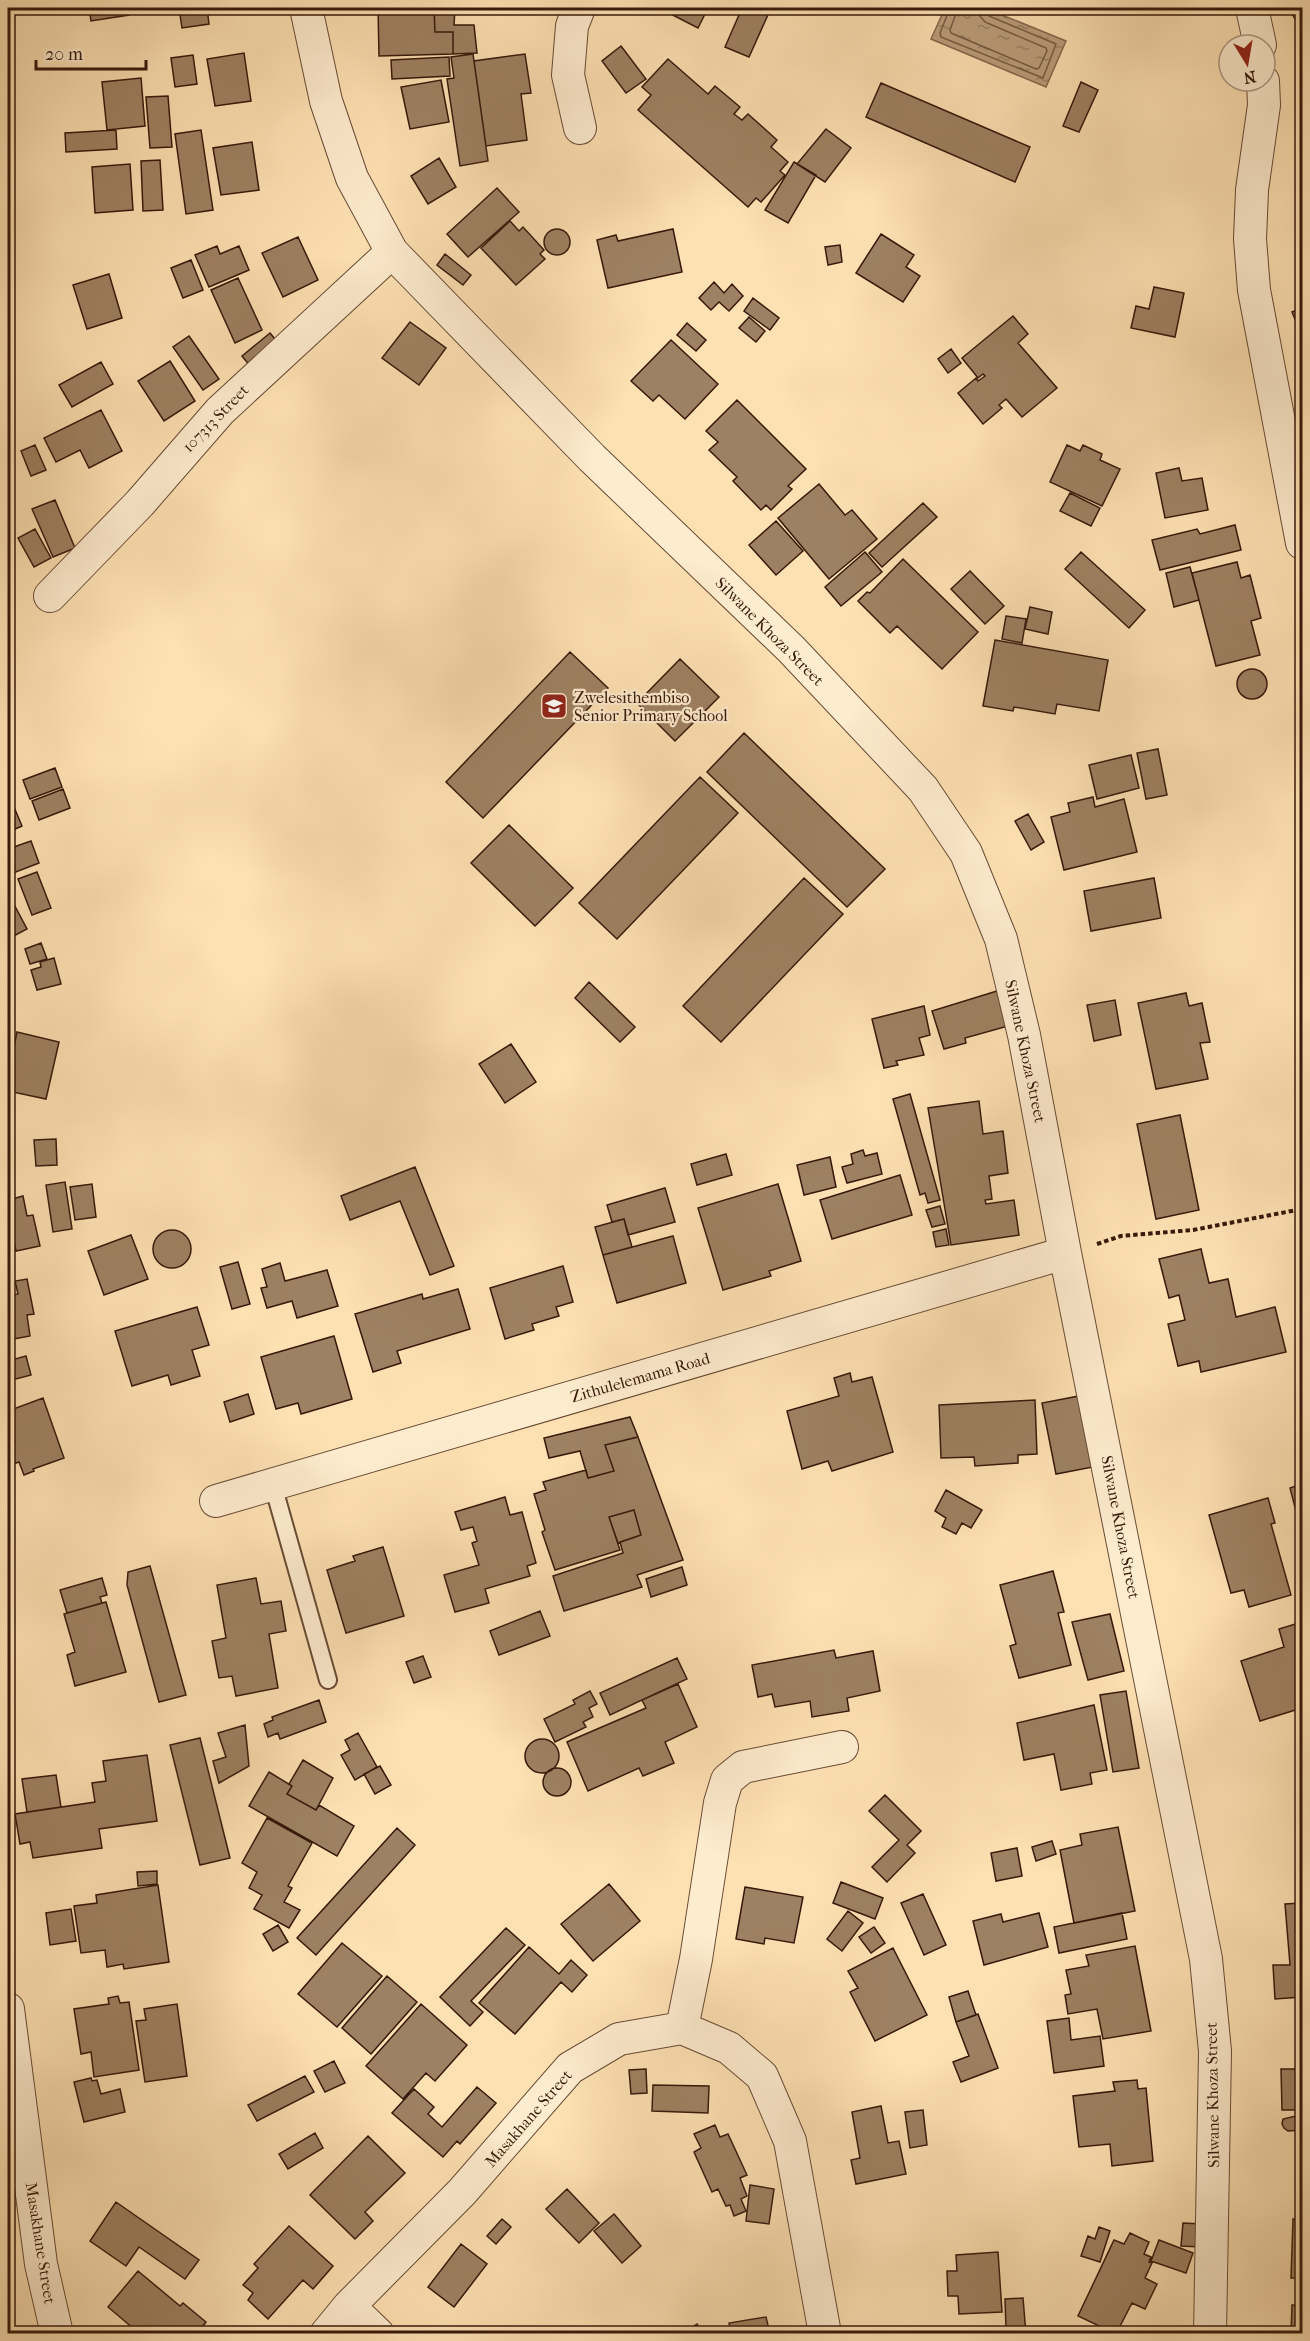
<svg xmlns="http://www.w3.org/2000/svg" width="1310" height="2341" font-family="'IM FELL French Canon',serif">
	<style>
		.water { fill: url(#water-ripples); stroke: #85684e; stroke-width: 1.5 }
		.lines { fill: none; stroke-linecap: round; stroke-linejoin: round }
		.shore { stroke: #785b42; stroke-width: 1.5 }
		.building { fill: #9e8162; stroke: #36190b; stroke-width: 1.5 }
		.lane-casing { stroke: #684b35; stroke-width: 20 }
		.street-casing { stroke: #684b35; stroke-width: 34 }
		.path { stroke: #36190b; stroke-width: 4; stroke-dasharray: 4.5 3; stroke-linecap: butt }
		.lane { stroke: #feecce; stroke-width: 16 }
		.street { stroke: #feecce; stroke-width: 32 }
		.labels { text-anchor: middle; stroke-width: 4.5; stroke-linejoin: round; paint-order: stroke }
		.street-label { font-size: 16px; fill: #36190b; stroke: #feecce }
		.poi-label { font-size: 16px; fill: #36190b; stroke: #feecce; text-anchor: start }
	</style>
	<defs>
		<pattern id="water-ripples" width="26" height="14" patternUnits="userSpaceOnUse" patternTransform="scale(1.5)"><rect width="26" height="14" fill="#ba9d7a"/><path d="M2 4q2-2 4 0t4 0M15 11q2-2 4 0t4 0" fill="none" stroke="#987f62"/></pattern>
	</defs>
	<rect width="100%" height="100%" fill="#fee1b3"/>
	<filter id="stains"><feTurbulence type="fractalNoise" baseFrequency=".00333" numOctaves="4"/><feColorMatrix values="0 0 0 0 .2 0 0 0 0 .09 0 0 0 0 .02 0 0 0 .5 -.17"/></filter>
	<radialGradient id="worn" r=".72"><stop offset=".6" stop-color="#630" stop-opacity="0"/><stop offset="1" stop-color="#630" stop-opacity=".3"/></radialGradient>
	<path class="water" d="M945,8H985L1066,41L1046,87L931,39Z"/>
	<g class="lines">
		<path class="shore" d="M950,8L940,33L941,37L1043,78L1056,44L989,16L985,8
			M958,8L950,30L951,33L1036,69L1039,68L1047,51L1046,48L985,22L979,15L977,8"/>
	</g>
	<path class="building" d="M89,8H128L129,15L91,21Z
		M139,8H160L161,10L140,14Z
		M179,8H207L209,24L182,28Z
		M378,8H434L435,32H453V54L379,56Z
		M434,8H455L454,25H474L477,53L453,54V32H435Z
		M659,8H708L698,28Z
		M742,8H771L749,57L725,47Z
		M1289,8H1302V27L1300,28Z
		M621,46L646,79L626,93L602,61Z
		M244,53L251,101L215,106L207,59Z
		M473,54L488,161L460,166L447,79L454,78L451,57Z
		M525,54L531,93L521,94L527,140L486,146L474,61Z
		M193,55L197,84L175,87L171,58Z
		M449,57L450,76L392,79L391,60Z
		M668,59L708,94L715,86L740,107L734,114L742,120L748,114L777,140L771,147L788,162L780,171L785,175L761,202L756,198L748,207L638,110L651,95L642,87Z
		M141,78L145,126L107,130L102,82Z
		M441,80L449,122L410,129L401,87Z
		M1081,82L1098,90L1079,132L1063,126Z
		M881,83L1030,147L1015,182L866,117Z
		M168,96L172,147L150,148L146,97Z
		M826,129L851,148L825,182L797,164Z
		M116,130L117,149L66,152L65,133Z
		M201,130L213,210L186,214L175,134Z
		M252,142L259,190L221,195L213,148Z
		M439,158L456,187L428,204L411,176Z
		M160,160L163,210L143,211L141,161Z
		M794,162L816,175L788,223L765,210Z
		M130,164L133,210L95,213L92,167Z
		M497,188L519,212L468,257L447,234Z
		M510,221L519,231L523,227L544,250L540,254L545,259L516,285L481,248Z
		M544 242a13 13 0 1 1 26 0a13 13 0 1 1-26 0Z
		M673,229L682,272L608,288L597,240L616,235L618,241Z
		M881,234L914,255L906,267L920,276L903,302L856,273Z
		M298,237L318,280L283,297L262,253Z
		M840,245L842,262L828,265L825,247Z
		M217,246L220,254L239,246L249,270L209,287L195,255Z
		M445,254L471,275L463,285L437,265Z
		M191,260L203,290L183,298L171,268Z
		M109,274L122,318L87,329L73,285Z
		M238,278L262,330L235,343L211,290Z
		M714,282L724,293L732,284L743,296L729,311L719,302L711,310L699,298Z
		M1154,287L1184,293L1175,337L1131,328L1136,306L1149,309Z
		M753,298L779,318L770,330L744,311Z
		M1302,308V336L1292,312Z
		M1013,316L1028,334L1018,343L1057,388L1022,417L1006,399L999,405L1002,408L983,424L958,393L976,378L978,381L985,376L983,374L978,378L962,358Z
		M749,317L765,331L756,342L739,328Z
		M410,322L446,348L419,385L382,358Z
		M687,323L706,340L696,351L677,335Z
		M270,333L283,349L255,372L242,356Z
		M189,336L219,379L203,390L173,347Z
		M671,340L718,384L685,419L659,395L653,401L631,381Z
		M951,349L961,363L948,373L938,359Z
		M170,361L195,401L164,421L138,381Z
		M101,362L113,384L72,407L59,385Z
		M737,400L806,469L788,486L792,489L771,510L766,505L761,510L733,481L737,477L709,450L718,442L706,431Z
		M101,410L122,451L89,468L80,450L56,462L44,438Z
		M35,445L46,470L31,476L21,451Z
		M1067,445L1080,451L1083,445L1102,454L1100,460L1120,469L1102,506L1050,482Z
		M1179,468L1182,481L1202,478L1208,510L1165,518L1156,473Z
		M819,484L845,515L852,510L877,539L829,579L778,518Z
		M1070,493L1100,508L1091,526L1060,511Z
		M55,500L75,548L53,557L32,509Z
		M923,503L937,517L882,567L869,553Z
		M776,521L803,551L776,575L749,545Z
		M1235,525L1241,550L1160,570L1152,540L1197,529L1200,534Z
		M35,529L51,558L34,567L18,538Z
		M865,552L882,572L841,606L825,587Z
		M1081,552L1145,610L1129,628L1065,569Z
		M903,559L978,632L942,669L897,626L890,633L858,601L867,592L870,593Z
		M1237,562L1241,578L1250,575L1261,618L1251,621L1260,655L1216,666L1192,573Z
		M1190,567L1199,600L1174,607L1166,573Z
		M970,571L1004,606L985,624L951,589Z
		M1030,607L1052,612L1048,634L1025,629Z
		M1006,616L1026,619L1022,643L1002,639Z
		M995,640L1108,660L1099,711L1057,704L1055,714L1014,707L1013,711L983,706Z
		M570,652L608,688L483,818L446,782Z
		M680,659L719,697L675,741L637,703Z
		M1237 684a15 15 0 1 1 30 0a15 15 0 1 1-30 0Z
		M744,733L885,869L847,907L707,772Z
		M1158,749L1167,795L1146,799L1137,753Z
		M1131,755L1139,788L1097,799L1089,765Z
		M55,768L62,787L30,799L23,780Z
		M700,777L738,813L617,939L579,903Z
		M63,789L70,808L39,820L32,801Z
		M1093,797L1095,807L1124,799L1137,852L1064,870L1051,817L1070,812L1068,803Z
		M14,807L22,826L8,832V810Z
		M1028,814L1044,842L1031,850L1015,821Z
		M509,825L573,888L535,926L471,863Z
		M31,841L39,863L8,875V849Z
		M37,872L51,908L32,915L18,879Z
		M804,878L843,914L721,1042L683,1006Z
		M1154,878L1161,918L1091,931L1084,891Z
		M8,893L27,929L8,939Z
		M41,943L47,959L30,964L25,949Z
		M54,958L61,984L37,990L31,970L41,967L40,962Z
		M589,982L635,1027L620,1042L575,998Z
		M997,991L1008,1026L965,1038L966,1043L944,1049L932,1011Z
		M1186,993L1189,1006L1202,1003L1210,1042L1200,1043L1208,1079L1156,1089L1138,1003Z
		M1115,1000L1121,1035L1094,1041L1087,1005Z
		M924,1006L930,1035L919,1038L924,1055L896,1061L898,1065L884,1068L872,1019Z
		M17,1032L59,1042L46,1099L8,1091V1075Z
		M511,1044L536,1082L505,1103L479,1064Z
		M910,1094L940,1200L928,1203L925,1193L920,1195L893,1099Z
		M979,1101L983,1134L1003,1131L1008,1173L989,1176L992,1199L985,1200L986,1204L1014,1200L1019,1235L951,1245L928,1108Z
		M1180,1115L1199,1210L1156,1219L1137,1124Z
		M56,1139L57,1165L36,1166L34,1140Z
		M863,1150L865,1156L877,1153L882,1174L847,1183L842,1167L853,1164L851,1154Z
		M726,1154L732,1175L697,1185L691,1164Z
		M830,1157L836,1187L804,1195L797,1165Z
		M415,1167L454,1266L430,1275L400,1201L350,1220L341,1196Z
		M900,1175L912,1215L832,1239L820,1200Z
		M65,1182L72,1229L53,1232L46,1185Z
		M92,1184L96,1217L75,1220L70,1187Z
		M778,1184L801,1261L769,1271L771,1276L723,1290L698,1208Z
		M665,1188L675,1222L628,1235L624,1219L612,1222L607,1205Z
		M23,1196L27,1216L33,1215L40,1246L16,1251L8,1213V1200Z
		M940,1206L945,1224L932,1227L926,1210Z
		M624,1219L632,1247L603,1255L595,1227Z
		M946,1229L949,1245L936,1247L933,1232Z
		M153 1249a19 19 0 1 1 38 0a19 19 0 1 1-38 0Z
		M131,1235L148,1279L104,1295L88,1251Z
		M673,1236L686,1283L617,1303L603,1255Z
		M1201,1249L1209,1283L1228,1279L1236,1317L1275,1307L1286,1352L1201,1372L1199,1361L1178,1366L1168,1324L1185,1320L1179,1295L1169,1298L1159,1259Z
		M238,1262L250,1304L232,1309L220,1267Z
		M280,1263L285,1281L327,1270L338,1306L297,1318L292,1301L267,1308L261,1288L267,1287L262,1269Z
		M563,1266L573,1302L556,1307L559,1316L532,1324L534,1330L505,1339L490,1288Z
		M27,1279L34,1314L27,1315L30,1336L8,1340V1296L18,1294L15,1281Z
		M458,1289L470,1329L397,1351L401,1363L373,1372L355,1314L422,1294L423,1299Z
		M197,1307L209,1345L192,1350L200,1376L171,1385L168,1375L132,1386L115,1331Z
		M334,1336L352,1399L301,1414L298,1403L276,1409L261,1357Z
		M26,1356L31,1375L8,1381V1361Z
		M850,1373L852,1382L872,1377L893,1452L832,1471L828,1461L802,1469L787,1411L839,1396L834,1378Z
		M248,1394L254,1414L230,1422L224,1402Z
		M1079,1396L1093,1467L1056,1474L1042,1403Z
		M43,1398L64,1458L33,1469L34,1471L24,1475L19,1462L13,1464L8,1448V1445L15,1442L8,1422V1411Z
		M1035,1400L1037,1454L1018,1455V1463L975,1466L974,1457L941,1458L939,1405Z
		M630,1417L638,1437L605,1445L614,1471L588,1478L580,1451L549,1458L544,1438Z
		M638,1437L683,1560L637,1575L642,1587L564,1611L553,1576L623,1553L620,1542L641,1535L634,1510L609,1517L620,1550L555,1570L542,1532L545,1530L534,1494L546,1490L543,1482L586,1470L588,1478L614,1471L605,1445Z
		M1302,1484V1518L1298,1519L1290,1488Z
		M946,1490L982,1510L971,1528L962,1523L956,1534L942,1527L946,1518L935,1511Z
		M505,1497L510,1515L522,1512L536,1563L527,1566L530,1576L485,1589L489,1603L455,1612L444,1575L479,1565L472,1543L477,1541L473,1527L461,1530L455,1512Z
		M1268,1498L1275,1523L1271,1524L1291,1595L1249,1607L1244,1590L1231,1593L1209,1515Z
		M634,1510L641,1535L618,1543L609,1517Z
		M383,1547L404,1616L346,1633L327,1570L355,1561L353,1556Z
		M150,1566L186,1695L159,1702L127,1585L128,1572Z
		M682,1567L687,1585L651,1597L646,1579Z
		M1053,1571L1064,1612L1058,1613L1071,1665L1019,1678L1010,1646L1016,1644L1000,1585Z
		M102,1578L107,1595L100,1597L102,1603L67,1613L60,1590Z
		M256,1578L261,1604L281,1601L286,1631L269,1634L278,1688L236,1696L232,1676L219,1678L212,1641L226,1638L217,1585Z
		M106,1602L126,1672L75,1686L67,1655L75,1652L64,1614Z
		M540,1611L550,1636L499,1655L490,1631Z
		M1110,1614L1124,1671L1088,1680L1072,1622Z
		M1302,1622V1648L1296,1650L1302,1669V1690L1298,1692L1302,1708L1260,1721L1241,1661L1284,1647L1279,1629Z
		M834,1650L836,1658L873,1651L880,1691L847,1698L849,1711L812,1717L810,1701L775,1707L772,1694L758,1697L752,1665Z
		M423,1656L431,1677L414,1683L406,1662Z
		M677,1658L687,1679L610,1715L600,1693Z
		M678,1684L697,1727L665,1742L674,1763L643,1776L639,1768L588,1791L567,1742L646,1708L642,1700Z
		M590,1691L597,1704L589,1708L593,1717L583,1722L586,1727L555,1742L544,1719L575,1704L573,1700Z
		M1126,1691L1139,1768L1113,1772L1100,1695Z
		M319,1700L326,1722L280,1739L278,1733L268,1737L264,1724L273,1720L272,1717Z
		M1094,1705L1107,1770L1090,1773L1092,1784L1061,1790L1054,1754L1024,1760L1017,1723Z
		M245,1725L249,1766L219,1783L213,1761L226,1757L218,1733Z
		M358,1733L377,1767L355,1780L341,1755L350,1750L345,1740Z
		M200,1738L230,1858L200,1865L170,1745Z
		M525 1756a17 17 0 1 1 34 0a17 17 0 1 1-34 0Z
		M147,1755L157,1821L99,1829L102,1848L33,1858L30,1842L20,1844L15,1814L95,1802L92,1783L106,1781L103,1761Z
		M303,1760L333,1778L316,1810L287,1794L292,1786L289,1784Z
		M380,1766L391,1785L375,1794L364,1774Z
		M543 1782a14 14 0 1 1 28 0a14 14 0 1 1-28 0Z
		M269,1772L292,1786L287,1794L316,1810L319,1805L354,1826L337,1856L249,1806Z
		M56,1775L61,1807L27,1812L22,1779Z
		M1302,1775V1798L1296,1777Z
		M885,1795L921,1831L907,1845L915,1853L887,1882L872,1867L899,1840L869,1811Z
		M267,1818L312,1843L288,1886L292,1888L284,1902L300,1910L289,1928L254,1909L262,1895L249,1888L257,1872L242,1863Z
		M1118,1827L1135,1911L1074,1923L1060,1850L1082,1845L1080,1834Z
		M397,1828L415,1845L316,1955L297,1938Z
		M1052,1841L1056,1854L1036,1861L1032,1847Z
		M1017,1848L1022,1876L996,1881L991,1853Z
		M157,1871V1884L138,1886L137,1872Z
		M841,1882L883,1898L875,1919L833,1903Z
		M609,1884L640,1921L593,1961L561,1924Z
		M158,1885L169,1962L124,1969L123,1964L107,1967L105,1950L81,1953L74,1906L97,1903L96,1895Z
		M745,1887L803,1897L794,1943L765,1938L764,1944L736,1939Z
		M923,1894L946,1945L924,1955L901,1903Z
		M1302,1903V1997L1275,1999L1273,1965H1290L1285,1904Z
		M71,1909L76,1941L50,1945L46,1913Z
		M848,1911L863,1923L842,1951L827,1939Z
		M1039,1913L1048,1947L984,1965L973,1921L1001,1914L1003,1922Z
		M1122,1913L1127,1939L1059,1953L1054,1927Z
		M278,1925L288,1942L273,1951L263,1934Z
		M874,1927L885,1943L871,1953L859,1937Z
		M506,1928L525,1945L471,2001L483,2012L470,2026L440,1997Z
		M342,1943L382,1976L337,2027L298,1994Z
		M1135,1946L1151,2031L1103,2039L1097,2009L1068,2014L1065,1995L1071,1994L1066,1970L1089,1966L1086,1955Z
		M529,1947L559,1974L571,1960L587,1975L572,1992L561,1982L515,2034L479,2003Z
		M893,1948L927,2015L875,2041L850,1992L858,1988L848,1971Z
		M387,1976L417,2002L371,2054L342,2028Z
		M968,1991L976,2015L956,2022L949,1997Z
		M118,1996L120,2003L129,2002L139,2070L94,2077L91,2052L81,2054L74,2009L109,2004L108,1998Z
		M177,2004L187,2076L145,2082L136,2021L146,2020L144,2009Z
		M421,2004L467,2045L435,2081L426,2073L403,2099L366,2066Z
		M978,2014L998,2068L961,2082L953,2062L969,2056L956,2022Z
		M1069,2018L1071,2040L1100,2036L1104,2066L1054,2073L1047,2021Z
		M1301,2050H1302V2130L1288,2131L1284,2128L1282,2124L1283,2119L1296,2116V2110H1282L1281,2069H1301Z
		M334,2061L345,2083L325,2092L314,2071Z
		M646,2069L647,2093L631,2094L629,2070Z
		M305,2076L314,2092L257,2121L248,2105Z
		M91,2078L92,2081L97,2080L101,2094L120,2089L125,2112L84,2122L74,2082Z
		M1137,2080L1138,2089L1146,2088L1153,2161L1112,2166L1110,2144L1079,2147L1073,2096L1115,2091L1113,2082Z
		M653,2085L709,2086L708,2113L652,2111Z
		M477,2087L496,2103L460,2144L457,2141L443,2157L392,2113L414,2089L434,2107L428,2114L442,2127Z
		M881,2106L888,2143L899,2141L906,2174L856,2184L851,2160L860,2158L852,2112Z
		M923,2110L927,2145L910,2148L905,2112Z
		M715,2125L720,2137L728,2134L747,2175L740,2178L747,2196L741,2199L746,2211L734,2216L730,2205L726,2206L718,2189L712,2192L694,2152L701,2148L694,2134Z
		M315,2133L323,2148L288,2169L279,2154Z
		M368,2136L405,2173L365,2212L373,2221L355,2239L310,2195Z
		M750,2185L774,2189L769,2224L746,2221Z
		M567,2189L599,2223L579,2243L546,2209Z
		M116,2202L199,2260L185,2279L139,2247L126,2266L90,2241Z
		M614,2214L641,2246L622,2263L594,2231Z
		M502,2219L511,2227L496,2244L487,2236Z
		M1293,2219L1302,2220V2278H1291Z
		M1183,2223L1202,2224L1201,2247L1181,2246Z
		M289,2226L333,2266L313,2289L303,2280L268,2319L248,2300L253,2293L243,2285L258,2268L254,2264Z
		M1099,2227L1110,2231L1100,2262L1081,2256L1088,2236L1095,2239Z
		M1130,2233L1149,2242L1144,2254L1151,2257L1149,2262L1152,2263L1145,2278L1157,2284L1145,2309L1132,2303L1116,2334L1078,2316L1114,2240L1124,2244Z
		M1159,2240L1193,2253L1186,2273L1151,2261Z
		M461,2244L487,2264L454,2307L428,2287Z
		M998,2252L1002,2312L959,2314L958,2296H948L947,2271H957L956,2255Z
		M138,2271L180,2306L183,2303L206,2322L197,2334H130L134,2329L108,2307Z
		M1023,2298L1026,2334H1002V2328H1006L1005,2299Z
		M1292,2305L1302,2306V2334H1291Z
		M766,2317L770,2334H731L729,2323Z
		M697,2324L703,2334H682Z"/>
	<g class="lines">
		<defs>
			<path id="lane" d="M273,1485L328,1680"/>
			<path id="street" d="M306,8L326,101L352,178L392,252L592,458L791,649L923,789L966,853L1001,939L1024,1035L1065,1253L1206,1959L1215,2051L1210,2334
				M579,8L572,26L568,75L580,128
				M1252,8L1260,45
				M1263,81L1264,105L1252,190L1250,239L1254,290L1302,543
				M50,596L140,503L220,411L392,252
				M216,1501L1065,1253
				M8,2009L41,2264L57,2334
				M682,2028L696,1959L720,1803L727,1780L743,1767L842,1747
				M349,2306L378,2334
				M326,2334L349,2306L462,2192L570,2068L619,2039L682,2028L729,2048L762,2076L790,2141L825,2334"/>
		</defs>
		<use href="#lane" class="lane-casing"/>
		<use href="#street" class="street-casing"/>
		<path class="path" d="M1097,1244L1121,1236L1193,1230L1302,1209"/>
		<use href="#lane" class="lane"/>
		<use href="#street" class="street"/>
	</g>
	<defs>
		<symbol id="school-square" viewBox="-11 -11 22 22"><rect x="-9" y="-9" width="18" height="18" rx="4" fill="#8f2418" stroke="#feecce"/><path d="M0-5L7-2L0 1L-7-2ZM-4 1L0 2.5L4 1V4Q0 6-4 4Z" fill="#fff"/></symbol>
	</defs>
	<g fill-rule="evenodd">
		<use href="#school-square" x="539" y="691" width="30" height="30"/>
	</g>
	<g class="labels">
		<g class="street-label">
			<text transform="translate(215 418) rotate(-46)" y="6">107313 Street</text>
			<text transform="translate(770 631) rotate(45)" y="6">Silwane Khoza Street</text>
			<text transform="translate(1026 1051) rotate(78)" y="6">Silwane Khoza Street</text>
			<text transform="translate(640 1377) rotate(-16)" y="6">Zithulelemama Road</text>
			<text transform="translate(1121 1527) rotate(79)" y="6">Silwane Khoza Street</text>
			<text transform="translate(1212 2095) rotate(-91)" y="6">Silwane Khoza Street</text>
			<text transform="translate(528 2118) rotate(-49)" y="6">Masakhane Street</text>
			<text transform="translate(41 2243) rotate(81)" y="6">Masakhane Street</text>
		</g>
		<g class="poi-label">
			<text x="574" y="703">Zwelesithembiso<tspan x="574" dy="18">Senior Primary School</tspan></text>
		</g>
	</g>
	<rect width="1310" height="2341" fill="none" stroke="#fee1b3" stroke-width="30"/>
	<rect x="9" y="9" width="1292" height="2323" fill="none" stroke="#36190b" stroke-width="3"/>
	<rect x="15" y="15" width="1280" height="2311" fill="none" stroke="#36190b" stroke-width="1.5"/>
	<g transform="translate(1247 63) rotate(169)"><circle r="28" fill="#feecce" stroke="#ae9880" stroke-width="1.5"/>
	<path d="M0-4.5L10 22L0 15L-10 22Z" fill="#8f2418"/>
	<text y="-9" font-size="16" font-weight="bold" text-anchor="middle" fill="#36190b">N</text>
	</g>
	<path d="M36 60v9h110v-9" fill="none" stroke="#36190b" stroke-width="3"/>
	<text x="45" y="60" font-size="18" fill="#36190b" stroke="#feecce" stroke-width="4.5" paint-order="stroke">20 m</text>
	<rect width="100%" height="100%" filter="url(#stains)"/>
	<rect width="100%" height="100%" fill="url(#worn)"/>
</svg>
